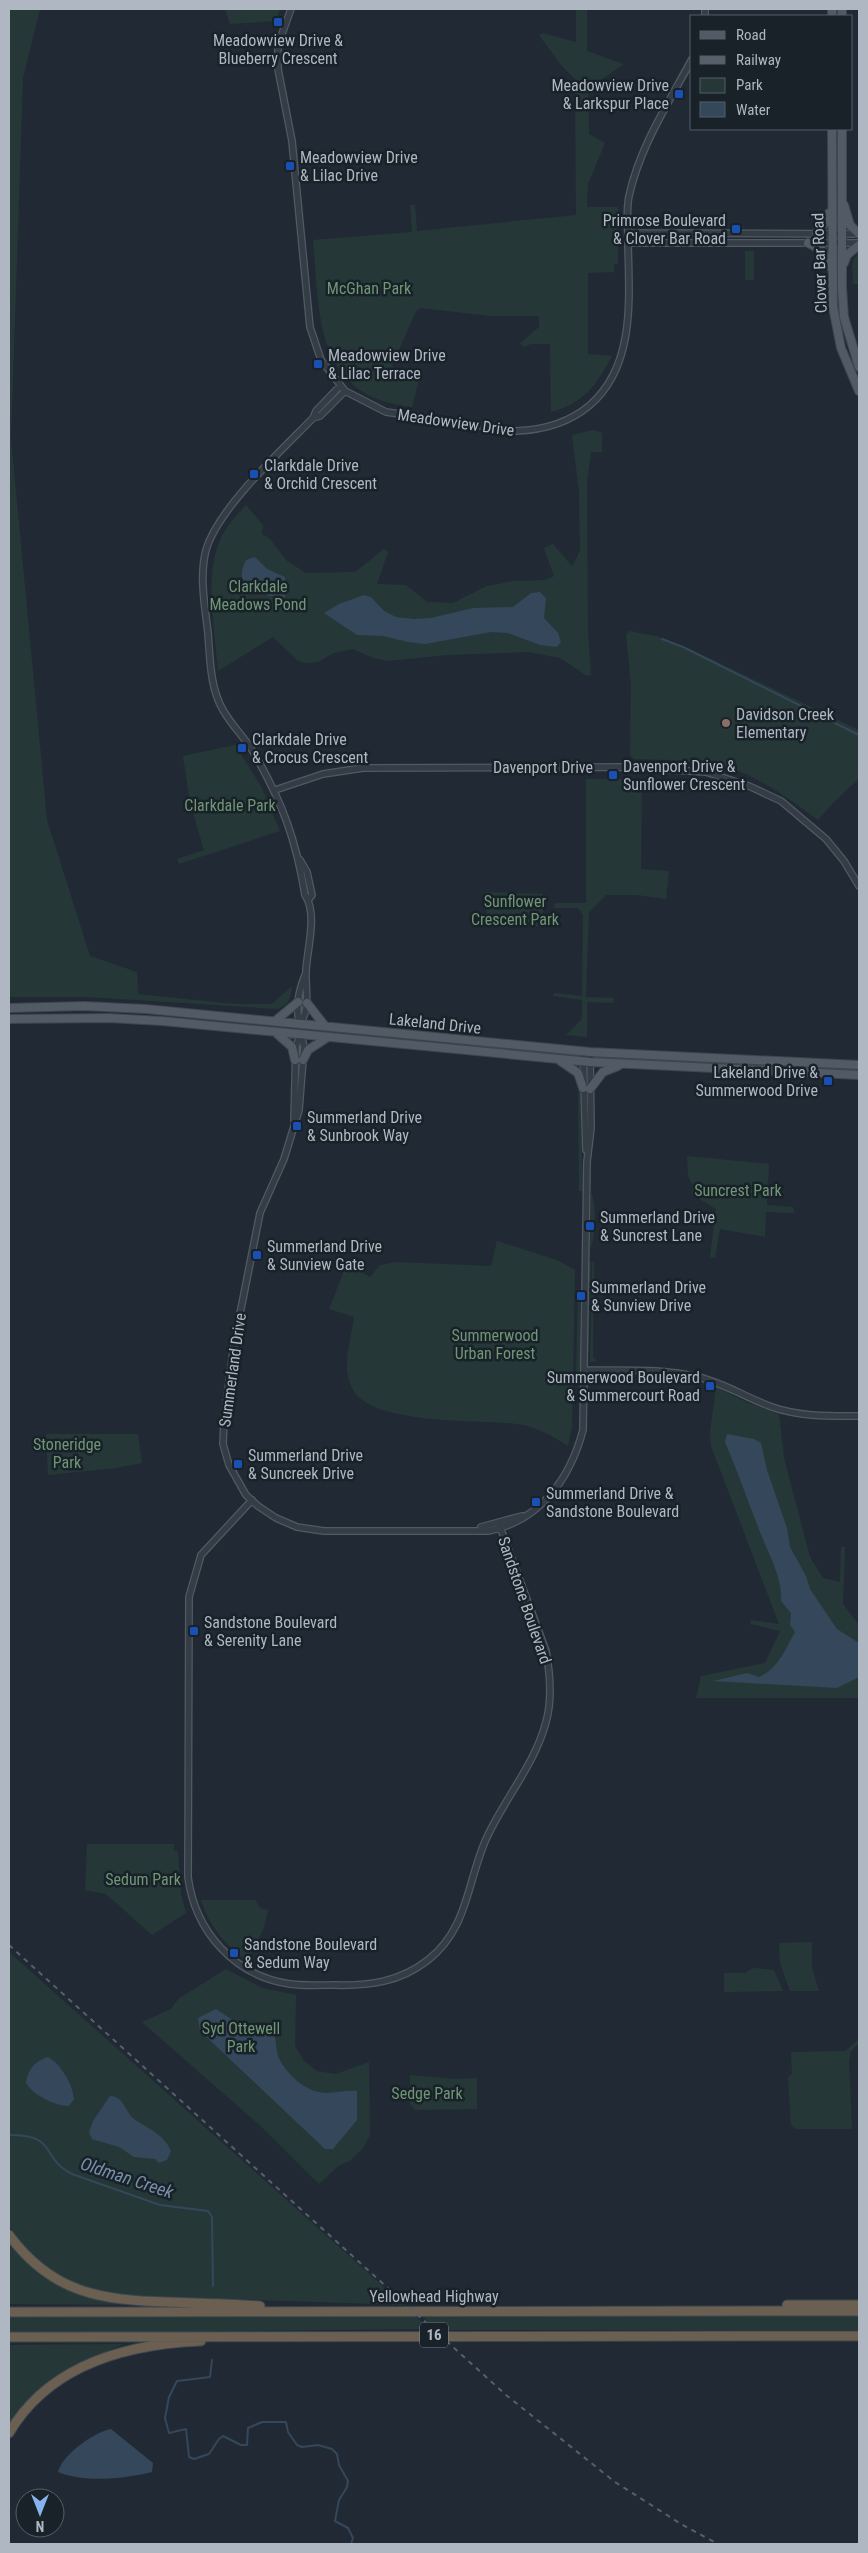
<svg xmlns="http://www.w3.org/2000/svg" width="868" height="2553" font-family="'Roboto Condensed',sans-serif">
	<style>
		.green { fill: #253837 }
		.water { fill: #35475a }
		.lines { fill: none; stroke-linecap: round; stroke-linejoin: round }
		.stream { stroke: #35475a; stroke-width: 2 }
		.minor-casing { stroke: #515a63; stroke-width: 8 }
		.major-casing { stroke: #3d454e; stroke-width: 10 }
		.highway-casing { stroke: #3e474f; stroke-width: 11 }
		.minor { stroke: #343c45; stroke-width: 5.5 }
		.major { stroke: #525b65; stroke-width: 8 }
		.highway { stroke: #6a5f51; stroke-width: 9 }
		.rail { stroke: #56606b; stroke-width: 2; stroke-dasharray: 5 5; stroke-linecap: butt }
		.transit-dot { fill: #1a4fb4; stroke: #192129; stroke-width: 2 }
		.education-dot { fill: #8d6e63; stroke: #192129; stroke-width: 2 }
		.labels { text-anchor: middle; stroke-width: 5; stroke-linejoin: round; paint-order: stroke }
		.shield { fill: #192129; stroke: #818a94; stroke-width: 1 }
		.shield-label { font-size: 15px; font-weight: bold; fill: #aeb7c2 }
		.poi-label { font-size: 16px; fill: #aeb7c2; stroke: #192129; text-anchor: start }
		.street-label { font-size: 16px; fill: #aeb7c2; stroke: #192129 }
		.park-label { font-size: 16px; fill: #709675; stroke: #192129 }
		.water-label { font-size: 18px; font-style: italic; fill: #788fa8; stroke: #192129 }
	</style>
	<rect width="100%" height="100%" fill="#212a34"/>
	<path class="green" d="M9,9H40L23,78L11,439L47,820L90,956L137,972L138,994L234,1004H272L292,986C291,998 289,1004 278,1009L87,997H9Z
		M225,9H280L275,21L230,24Z
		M576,9H587V51L624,64L588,89L589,134L605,143L588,184L587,207H618V264H614V272L588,273V354L612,356C596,386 584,403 551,412L550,344H531L523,347L520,343L539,327V316H490L421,308L416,311L392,366L419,380L412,407C314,396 320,317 313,240L412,232L410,205H415L417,231L576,215L575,79L561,65L539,35L543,33L576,42Z
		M745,251H754V280H745Z
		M859,251V284H853L852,263Z
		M593,430L602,433V452H591L587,482L588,632L591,675L587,676L560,658L528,652L447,655L388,661L374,658L353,649L334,653L318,662L306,663L297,660L273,637L218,671C215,631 203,573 222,536C228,524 237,515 246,505L263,525L262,534L269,538L287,561L306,573L355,572L384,549L388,552L377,584L406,585L427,602L453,603L487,586L514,581L546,580L554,576L544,548L553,544L572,566L580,551L579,492L572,435Z
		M629,631L656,636L688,648L859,730V778C845,792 831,804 818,820C790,799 759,776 725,767C696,759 664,760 634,759L630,755L631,684L626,635Z
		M235,745L261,786L280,831L179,864L177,859L204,850L190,803L183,756Z
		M586,779H642L641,869L669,871L666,899L637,895H606L589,912L586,997L614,998L613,1003L587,1002V1037L566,1035L582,1019V1000L553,996L554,993L582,996L583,915L578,908H554L555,903H586Z
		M486,892L543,894V926L487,927Z
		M574,1071L580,1085L583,1191H579L578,1085Z
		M687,1156L769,1164L767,1205L793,1207L794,1213L766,1212L765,1237L720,1229L715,1258L710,1257L716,1209L691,1194L693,1187L688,1175Z
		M591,1193C596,1198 596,1244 590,1248Z
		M497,1241L557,1260L575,1270L572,1427L568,1446C551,1435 537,1427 517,1424C478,1419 370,1426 352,1388C341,1367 351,1340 354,1317L329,1309L347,1264L370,1277L380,1265L396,1262L491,1266Z
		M594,1260L593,1357L597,1361L590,1362L592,1263Z
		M589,1262H591L588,1363L587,1361Z
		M578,1295H580V1373H576Z
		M716,1387L748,1403L779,1414L784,1458L810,1557L823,1578L840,1582L841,1547H845L843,1604L859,1625V1698H696L701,1676L765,1663L780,1631L750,1624L751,1620L779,1624L711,1446L710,1432Z
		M46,1434H138L142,1463L116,1468L48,1475Z
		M87,1844H174V1851H178L181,1894L186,1913L152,1935L106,1894L85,1890Z
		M201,1900H255L261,1909L268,1910L264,1928L247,1961C225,1945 209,1926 201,1900Z
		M812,1942V1968L819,1991H790L780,1963L779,1943Z
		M9,1952L404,2305L118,2295C73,2287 32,2266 9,2225Z
		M753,1968L774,1970L783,1991L724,1992V1973H745Z
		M226,1969L262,1988L296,1995L295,2046L304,2061L317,2071L336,2074L369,2062L370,2135L363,2148L350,2161L338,2166L319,2184L265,2130L142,2022L171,2009L178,1999Z
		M859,2039V2043L851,2051L849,2062L852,2129H795L791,2124L788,2077L792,2074L791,2052L845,2051Z
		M410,2075L456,2079L477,2078V2109L415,2110L410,2104Z
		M9,2240C25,2255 46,2277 64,2288C94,2304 129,2303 161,2305L9,2304Z
		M413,2314L430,2329L9,2333V2317Z
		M420,2314L859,2315V2330H436Z
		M124,2344C79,2362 40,2387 9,2426V2345Z"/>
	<path class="water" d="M255,557L267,569L285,577V597L281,599C260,593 231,588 246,560Z
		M540,592L546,598L544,618L558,633L561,642L557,647L540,645L508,633L491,632L425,644L408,642L383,636L357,635L324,613L339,604L364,595L371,597L384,611L396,617L414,619L431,618L473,608L513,607L531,593Z
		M727,1434L754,1439L761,1443L767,1470L787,1528L790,1547L806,1576L810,1589L837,1629L859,1643V1677L837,1688L713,1681L747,1673L759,1677C778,1669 785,1650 795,1632L790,1625L791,1613L781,1601C783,1579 768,1553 760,1532C748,1502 738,1472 725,1442Z
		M216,2009L234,2021L274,2033C276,2040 276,2049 278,2056C285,2073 306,2093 326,2093C337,2093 347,2090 357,2091V2120L333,2149H325L200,2031L198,2018Z
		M48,2057C61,2064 73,2085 74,2099L69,2106C55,2106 33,2095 26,2083C28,2069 35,2061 48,2057Z
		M110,2096C124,2096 125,2112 134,2119C148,2129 163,2133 171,2151L167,2160L159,2163L155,2159L134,2157L119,2147L92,2139L89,2132L93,2121Z
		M111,2429L153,2463L152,2472C123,2479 86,2483 58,2472C63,2454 94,2432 111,2429Z"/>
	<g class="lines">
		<path class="stream" d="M662,639L683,647L859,735
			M9,2135C59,2135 39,2157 72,2174L160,2205L208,2211L212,2217L213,2286
			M212,2360L210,2377L177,2381L169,2397L165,2418L169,2433L186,2429L189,2457L194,2459L209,2454L219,2439L223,2436L241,2445H247L248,2428L262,2422H286L288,2432L297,2445L302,2447L318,2445L332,2449L337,2454L339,2465L348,2481L347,2487L339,2500L335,2521L348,2528L353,2538L351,2544"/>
		<defs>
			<path id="minor" d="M291,9L278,45V69L292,141L310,327L321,360L345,391L386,412L516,431C543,430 569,423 590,405C636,365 629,297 628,242C628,227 626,210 629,196C640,146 668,104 692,59
				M705,16V9
				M628,233L859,234
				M628,243H859
				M313,418L320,416L345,391
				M275,790L323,774L363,768L626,767L706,772L749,786L781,801L826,839L844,861L859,886
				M300,860L307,872L312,895L309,899
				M300,1024C311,1007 305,989 306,971C307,949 318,914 305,895C296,839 282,802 254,753C245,738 232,726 223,710C210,688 210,658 208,633C205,606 199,577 206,550C218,508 282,450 313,418L316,411L340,386
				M300,1024C295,1008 299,990 305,975
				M301,1034L304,1047L299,1110L284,1159L260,1213L234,1344L224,1421L223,1444L229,1465L246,1495L258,1506L276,1518L297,1527L324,1531H488C540,1521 570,1479 583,1430L587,1162L591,1128L590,1052
				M583,1051L586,1150
				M294,1120L296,1046L301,1034
				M584,1370C623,1371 660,1368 698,1377C724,1383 747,1398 772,1407C801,1417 830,1416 859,1416
				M252,1500L201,1555L189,1597L188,1877C195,1931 234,1976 290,1984C305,1986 320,1985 335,1985C369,1986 400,1982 428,1960C469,1928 467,1880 487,1837C505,1798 535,1764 546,1722C552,1701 550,1673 546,1651L499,1524
				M481,1527L522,1516"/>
			<path id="major" d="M832,16V9
				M842,16V9
				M832,129L833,307L841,348L859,391
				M842,129V287L844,317L859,367
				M844,205L850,225L859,234
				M816,233L826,222L829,213
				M808,243L822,250L830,267
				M844,263L847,255L859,245
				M307,1003L325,1026
				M9,1008L84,1006L146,1009L590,1052L859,1065
				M9,1019L109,1018L162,1021L590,1062L859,1075
				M275,1021L298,1002
				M275,1032L292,1047L295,1060
				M303,1060L308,1050L328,1037
				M559,1060L578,1073L583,1088
				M590,1089L603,1072L618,1066"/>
			<path id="highway" d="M9,2235C52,2293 100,2300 168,2302C199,2303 230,2304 260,2306
				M787,2305H859
				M9,2312L859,2311
				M9,2337L859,2336
				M9,2433C49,2365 127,2344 201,2341"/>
		</defs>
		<use href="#minor" class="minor-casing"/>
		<use href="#major" class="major-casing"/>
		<use href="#highway" class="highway-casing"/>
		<use href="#minor" class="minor"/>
		<use href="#major" class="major"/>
		<use href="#highway" class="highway"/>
		<path class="rail" d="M9,1945L506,2395L615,2482L681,2524L718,2544"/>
	</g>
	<g class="transit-dot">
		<rect x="273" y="17" width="10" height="10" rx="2.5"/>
		<rect x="674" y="89" width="10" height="10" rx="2.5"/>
		<rect x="285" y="161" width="10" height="10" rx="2.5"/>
		<rect x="731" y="224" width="10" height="10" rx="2.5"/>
		<rect x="313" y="359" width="10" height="10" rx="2.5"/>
		<rect x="249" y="469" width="10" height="10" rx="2.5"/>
		<rect x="237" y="743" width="10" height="10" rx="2.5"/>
		<rect x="608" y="770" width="10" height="10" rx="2.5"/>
		<rect x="823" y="1076" width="10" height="10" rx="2.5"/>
		<rect x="292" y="1121" width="10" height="10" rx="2.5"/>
		<rect x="585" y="1221" width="10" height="10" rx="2.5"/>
		<rect x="252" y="1250" width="10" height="10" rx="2.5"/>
		<rect x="576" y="1291" width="10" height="10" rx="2.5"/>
		<rect x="705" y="1381" width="10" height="10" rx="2.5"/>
		<rect x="233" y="1459" width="10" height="10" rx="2.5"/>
		<rect x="531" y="1497" width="10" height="10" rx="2.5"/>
		<rect x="189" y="1626" width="10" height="10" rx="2.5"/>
		<rect x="229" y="1948" width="10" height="10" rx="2.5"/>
	</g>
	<circle class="education-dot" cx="726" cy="723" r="5"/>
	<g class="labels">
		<rect class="shield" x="420" y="2322.5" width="28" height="25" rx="4"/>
		<g class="shield-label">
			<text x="434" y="2340">16</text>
		</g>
		<g class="poi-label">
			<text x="278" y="46" text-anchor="middle">Meadowview Drive &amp;<tspan x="278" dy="18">Blueberry Crescent</tspan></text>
			<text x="669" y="91" text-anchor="end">Meadowview Drive<tspan x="669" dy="18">&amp; Larkspur Place</tspan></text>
			<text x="300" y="163">Meadowview Drive<tspan x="300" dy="18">&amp; Lilac Drive</tspan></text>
			<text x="726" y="226" text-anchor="end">Primrose Boulevard<tspan x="726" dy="18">&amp; Clover Bar Road</tspan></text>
			<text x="328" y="361">Meadowview Drive<tspan x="328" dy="18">&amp; Lilac Terrace</tspan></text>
			<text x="264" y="471">Clarkdale Drive<tspan x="264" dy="18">&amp; Orchid Crescent</tspan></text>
			<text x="736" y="720">Davidson Creek<tspan x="736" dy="18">Elementary</tspan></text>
			<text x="252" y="745">Clarkdale Drive<tspan x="252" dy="18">&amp; Crocus Crescent</tspan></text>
			<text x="623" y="772">Davenport Drive &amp;<tspan x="623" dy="18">Sunflower Crescent</tspan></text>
			<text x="818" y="1078" text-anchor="end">Lakeland Drive &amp;<tspan x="818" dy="18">Summerwood Drive</tspan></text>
			<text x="307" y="1123">Summerland Drive<tspan x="307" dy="18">&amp; Sunbrook Way</tspan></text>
			<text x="600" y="1223">Summerland Drive<tspan x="600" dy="18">&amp; Suncrest Lane</tspan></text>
			<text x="267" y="1252">Summerland Drive<tspan x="267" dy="18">&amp; Sunview Gate</tspan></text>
			<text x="591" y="1293">Summerland Drive<tspan x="591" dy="18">&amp; Sunview Drive</tspan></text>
			<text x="700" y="1383" text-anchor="end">Summerwood Boulevard<tspan x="700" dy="18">&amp; Summercourt Road</tspan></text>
			<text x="248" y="1461">Summerland Drive<tspan x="248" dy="18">&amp; Suncreek Drive</tspan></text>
			<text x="546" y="1499">Summerland Drive &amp;<tspan x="546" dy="18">Sandstone Boulevard</tspan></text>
			<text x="204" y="1628">Sandstone Boulevard<tspan x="204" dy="18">&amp; Serenity Lane</tspan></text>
			<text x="244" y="1950">Sandstone Boulevard<tspan x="244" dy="18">&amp; Sedum Way</tspan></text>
		</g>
		<g class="street-label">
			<text transform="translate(819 263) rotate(-92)" y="6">Clover Bar Road</text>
			<text transform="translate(456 422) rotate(8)" y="6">Meadowview Drive</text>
			<text x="543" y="773">Davenport Drive</text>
			<text transform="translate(435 1023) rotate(6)" y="6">Lakeland Drive</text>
			<text transform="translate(232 1370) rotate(-82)" y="6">Summerland Drive</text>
			<text transform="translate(525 1600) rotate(71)" y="6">Sandstone Boulevard</text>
			<text x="434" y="2302">Yellowhead Highway</text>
		</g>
		<g class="park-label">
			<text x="369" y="294">McGhan Park</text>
			<text x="258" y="592">Clarkdale<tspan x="258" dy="18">Meadows Pond</tspan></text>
			<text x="230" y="811">Clarkdale Park</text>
			<text x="515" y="907">Sunflower<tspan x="515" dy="18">Crescent Park</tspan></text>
			<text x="738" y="1196">Suncrest Park</text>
			<text x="495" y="1341">Summerwood<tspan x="495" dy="18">Urban Forest</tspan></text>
			<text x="67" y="1450">Stoneridge<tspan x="67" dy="18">Park</tspan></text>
			<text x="143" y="1885">Sedum Park</text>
			<text x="241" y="2034">Syd Ottewell<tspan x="241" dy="18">Park</tspan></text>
			<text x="427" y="2099">Sedge Park</text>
		</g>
		<g class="water-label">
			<text transform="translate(127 2178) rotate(18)" y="6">Oldman Creek</text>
		</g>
	</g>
	<rect width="868" height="2553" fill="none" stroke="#aeb7c2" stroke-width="20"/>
	<rect x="690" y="15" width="162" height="115" fill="#192129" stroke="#555d66"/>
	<rect x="700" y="31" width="25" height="8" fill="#525b65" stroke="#555d66"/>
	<text x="736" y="40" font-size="15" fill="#aeb7c2">Road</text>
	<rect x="700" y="56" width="25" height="8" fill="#56606b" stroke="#555d66"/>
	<text x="736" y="65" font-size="15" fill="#aeb7c2">Railway</text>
	<rect x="700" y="78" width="25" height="15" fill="#253837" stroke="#555d66"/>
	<text x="736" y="90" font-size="15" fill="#aeb7c2">Park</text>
	<rect x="700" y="102" width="25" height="15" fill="#35475a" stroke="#555d66"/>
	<text x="736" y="115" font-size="15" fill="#aeb7c2">Water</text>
	<g transform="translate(40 2513) rotate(180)"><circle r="24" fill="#192129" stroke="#555d66"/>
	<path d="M0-4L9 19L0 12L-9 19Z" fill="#86b5ee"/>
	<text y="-8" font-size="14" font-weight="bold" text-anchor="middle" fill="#aeb7c2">N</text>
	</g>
</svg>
